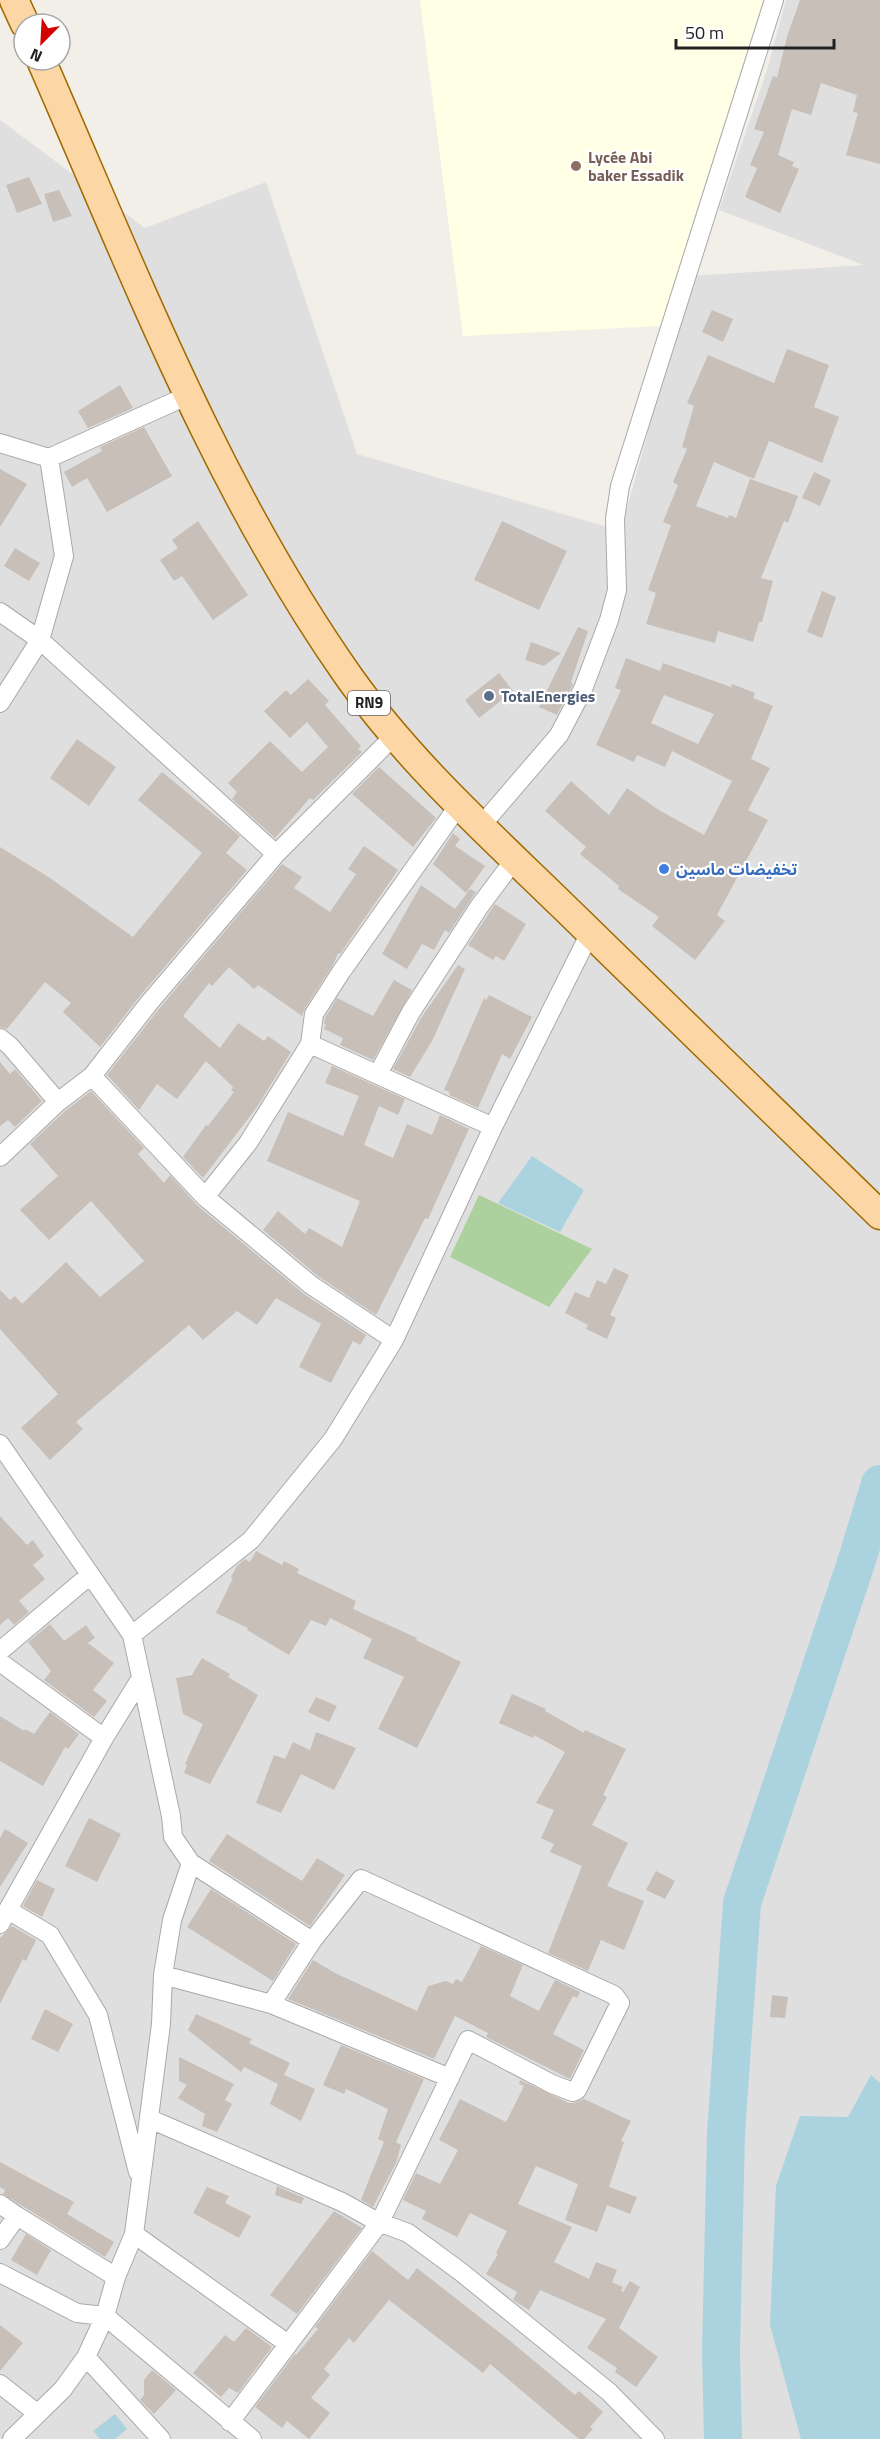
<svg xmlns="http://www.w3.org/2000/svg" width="880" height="2439" font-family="'Titillium Web','Noto Sans Arabic',sans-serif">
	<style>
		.residential { fill: #e0dfdf }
		.education { fill: #ffffe5 }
		.forest { fill: #add19e }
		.water { fill: #aad3df }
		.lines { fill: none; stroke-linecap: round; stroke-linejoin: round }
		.river { stroke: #aad3df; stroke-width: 38 }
		.building { fill: #c7bfb8; fill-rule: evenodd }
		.street-casing { stroke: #a9a9a9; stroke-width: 20 }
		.primary-casing { stroke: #a06b00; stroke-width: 31 }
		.street { stroke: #fff; stroke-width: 18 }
		.primary { stroke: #fcd6a4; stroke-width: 28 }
		.education-dot { fill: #8d6e63; stroke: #fff; stroke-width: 2 }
		.service-dot { fill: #5c6f8a; stroke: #fff; stroke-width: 2 }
		.shop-dot { fill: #3f7fe0; stroke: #fff; stroke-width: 2 }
		.labels { text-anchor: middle; stroke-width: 4.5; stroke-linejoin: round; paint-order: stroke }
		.shield { fill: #fff; stroke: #646464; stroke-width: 1.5 }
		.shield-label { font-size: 15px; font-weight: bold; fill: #222 }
		.education-label { font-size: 16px; font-weight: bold; fill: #785e54; stroke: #fff; text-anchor: start }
		.service-label { font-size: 16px; font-weight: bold; fill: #4e5e75; stroke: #fff; text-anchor: start }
		.shop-label { font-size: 16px; font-weight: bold; fill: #366cbe; stroke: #fff; text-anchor: start }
	</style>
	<rect width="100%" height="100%" fill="#f2efe9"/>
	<path class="residential" d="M786,0H880V2439H0V120L145,228L266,182L357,454L621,531L690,276L864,265L719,210L767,70Z"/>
	<path class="education" d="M420,0H763L660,326L463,336Z"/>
	<path class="forest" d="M479,1195L592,1249L549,1307L450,1257Z"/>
	<path class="water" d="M532,1156L584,1190L560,1232L498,1203Z
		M871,2075L880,2083V2439H801L770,2325L776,2186L800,2116L848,2117Z
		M115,2414L127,2429L115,2439H100L93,2431Z"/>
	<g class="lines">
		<path class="river" d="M723,2439L721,2351L726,2133L742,1903L856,1563L880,1484"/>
	</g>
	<path class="building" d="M800,0H880V164L846,155L858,113L853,112L857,95L821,83L811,115L792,109L778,155L794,162L792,166L799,169L780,213L745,197L757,168L750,165L764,132L754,129L773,76L777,78L787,37Z
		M29,177L42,204L17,213L6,185Z
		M59,190L72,216L53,222L44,194Z
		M712,310L733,319L723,342L702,332Z
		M787,349L829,365L814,407L839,417L822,463L769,441L754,479L714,462L696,506L728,518L729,515L736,518L750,479L798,496L788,523L784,521L761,578L773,581L762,622H759L753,642L718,631L715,643L646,624L656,593L648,590L671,525L663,522L678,485L673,482L687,449L682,447L694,406L687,403L708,355L774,383Z
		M120,385L133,408L88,428L78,411Z
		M144,427L172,476L107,512L87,478L72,487L64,472L102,451L100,447Z
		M0,469L27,484L0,527Z
		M814,472L831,480L820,506L802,498Z
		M198,521L248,595L213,620L182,576L174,581L160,560L178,548L172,540Z
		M502,521L567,551L539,610L474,580Z
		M15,548L40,563L29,581L4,566Z
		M822,591L836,597L822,638L807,632Z
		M578,627L588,631L571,682L573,684L557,715L539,707Z
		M531,642L561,653L544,666L525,660Z
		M626,658L660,671L663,663L731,687L732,684L755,693L753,698L773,706L751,759L770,768L748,810L768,820L717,915L725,921L695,960L652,926L659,917L618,889L619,886L580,854L586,847L545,811L571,781L609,815L627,788L659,810L704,835L732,781L672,751L665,767L637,755L634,762L596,745L621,690L615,688ZM664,695L714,714L698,744L651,723Z
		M499,673L513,691L479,718L465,700Z
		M308,679L329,701L325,705L361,746L358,749L362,752L313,800L310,798L275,838L232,799L237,792L228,783L270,741L302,772L328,747L307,722L290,738L264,711L286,690L291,695Z
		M77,739L116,767L89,806L50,778Z
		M379,767L436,818L413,847L352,794Z
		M162,772L240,836L226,853L247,870L140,996L100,1047L63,1012L71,1003L45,982L7,1029L0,1027V847L50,878L133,937L202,853L138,800Z
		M453,833L460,839L455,846L485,866L466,893L433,864Z
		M364,846L398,870L340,954L338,953L334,963L305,1008L302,1016L258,985L254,989L229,967L212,986L209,983L183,1016L220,1048L238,1023L264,1041L268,1036L291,1052L257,1107L203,1178L183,1157L206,1125L208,1126L234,1092L231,1090L233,1087L206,1061L177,1099L157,1084L139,1110L107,1075L158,1010L282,864L302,877L294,888L330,912L356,874L348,869Z
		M421,885L455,909L470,889L476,892L449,933L445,930L434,950L422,944L407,969L382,954Z
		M495,904L526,924L504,961L496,956L493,960L468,945Z
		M458,965L465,969L432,1041L410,1077L393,1069L421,1018Z
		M394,980L412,990L373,1060L340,1045L343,1038L324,1029L326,1025L324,1023L325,1018L337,998L373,1016Z
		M489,995L532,1017L510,1059L502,1054L478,1108L449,1095L450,1092L444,1090L484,998L486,1000Z
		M0,1062L10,1074L15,1069L42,1101L15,1127L8,1120L0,1126Z
		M332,1066L405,1099L398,1115L379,1106L364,1145L393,1158L407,1124L432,1135L440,1115L469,1129L428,1219L425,1218L376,1315L318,1276L263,1230L278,1211L305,1234L309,1228L342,1247L360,1201L267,1161L288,1112L343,1136L359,1096L325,1083Z
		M91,1091L144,1148L138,1154L164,1183L170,1175L198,1206L304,1294L366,1335L360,1345L353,1341L331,1383L299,1367L321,1324L276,1298L257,1325L237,1311L203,1340L189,1325L76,1422L83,1429L50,1460L21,1428L58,1394L0,1329V1290L10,1300L15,1296L22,1304L66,1262L100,1297L144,1261L91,1201L49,1240L20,1210L58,1176L30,1144L65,1111Z
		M614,1268L629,1275L610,1315L616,1318L607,1339L586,1329L588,1325L565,1313L575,1292L589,1298L597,1280L606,1284Z
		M0,1516L27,1545L33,1540L44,1556L33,1565L45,1579L19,1601L29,1612L14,1625L8,1618L0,1625Z
		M256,1551L282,1565L284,1561L299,1569L297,1573L356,1601L353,1609L417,1638L416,1640L461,1662L417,1748L378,1729L404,1677L363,1658L372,1639L330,1618L326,1626L311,1620L289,1655L247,1630L248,1628L216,1613L233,1578L231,1577L237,1566L245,1559L250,1562Z
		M50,1624L64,1641L86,1625L95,1638L88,1643L114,1663L93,1690L107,1701L94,1717L44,1680L51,1671L28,1642Z
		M202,1658L230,1674L228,1677L258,1695L210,1784L184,1773L187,1765L185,1764L203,1724L183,1714L176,1678L192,1675Z
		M512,1694L546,1709L545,1711L584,1733L585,1730L626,1749L603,1795L607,1797L592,1825L628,1843L607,1886L644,1901L624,1950L601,1940L588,1971L548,1953L582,1866L550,1852L554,1844L541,1838L554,1810L536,1803L565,1752L534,1735L533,1738L499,1723Z
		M316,1697L337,1706L329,1722L308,1712Z
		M50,1712L79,1734L68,1749L65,1747L43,1786L0,1761V1716L24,1731L25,1729L34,1734Z
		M316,1732L356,1748L334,1790L301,1774L281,1813L256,1803L274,1755L285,1759L293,1742L310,1750Z
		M89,1818L121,1834L97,1882L65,1866Z
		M5,1829L28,1843L0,1887V1838Z
		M227,1834L302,1881L317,1858L345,1875L310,1926L209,1861Z
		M656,1871L675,1881L665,1899L646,1890Z
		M37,1880L55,1889L42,1917L23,1906Z
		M211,1889L296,1944L273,1981L187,1927Z
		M12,1926L36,1940L26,1961L23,1959L0,2004V1938Z
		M481,1946L523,1965L510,1996L539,2011L555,1980L580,1992L577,1998L573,1996L553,2034L584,2050L570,2079L486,2037L488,2033L455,2016L434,2059L288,1999L313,1960L335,1973L417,2011L428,1986L446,1981L453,1984L456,1979L462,1982Z
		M772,1995L788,1997L785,2018L770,2017Z
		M45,2009L73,2024L58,2052L31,2039Z
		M196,2014L252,2039L249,2043L290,2063L284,2075L315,2089L301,2121L270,2104L278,2084L244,2067L241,2072L188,2030Z
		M341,2045L424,2079L396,2142L401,2145L396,2163L373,2207L361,2200L384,2142L378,2139L388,2109L346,2089L344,2094L323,2085Z
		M179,2057L234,2084L225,2100L232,2104L217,2132L202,2126L205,2114L178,2098L187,2085L179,2081Z
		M520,2080L569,2103H574L584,2099L631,2121L621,2141L624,2142L609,2187L637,2197L630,2214L607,2205L597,2232L565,2220L578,2184L536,2166L518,2204L572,2227L554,2262L589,2279L596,2262L617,2270L612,2282L623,2287L621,2291L623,2292L630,2281L640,2287L619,2328L658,2357L636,2387L615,2372L617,2368L587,2348L606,2319L540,2290L529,2310L513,2300L517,2292L486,2274L498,2254L496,2253L507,2231L470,2213L457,2237L422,2219L426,2211L403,2200L416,2173L440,2184L458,2150L439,2140L460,2099L506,2122L524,2086L519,2084Z
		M0,2162L74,2202L67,2214L114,2242L105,2257L3,2194L5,2190L0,2187Z
		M277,2186L304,2198L301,2204L275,2195Z
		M207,2187L229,2196L225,2203L251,2216L239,2238L193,2213Z
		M334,2211L362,2228L297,2314L270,2295Z
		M26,2234L51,2250L37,2275L11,2260Z
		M372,2251L408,2280L417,2268L509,2340L575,2395L579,2391L603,2412L590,2427L593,2429L584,2439H579L490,2364L483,2373L389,2300L354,2343L349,2338L324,2369L330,2375L311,2398L330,2413L309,2439L287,2421L282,2428L255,2407L295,2354L296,2355L318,2329L315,2327Z
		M0,2325L23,2343L0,2371Z
		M246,2328L272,2347L238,2393L229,2388L221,2397L193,2373L225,2335L234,2342Z
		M152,2370L176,2390L154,2414L140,2400L144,2395V2380Z"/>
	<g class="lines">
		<defs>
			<path id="street" d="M0,443L49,458L189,395
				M0,612L40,640L276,854
				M0,703L40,640L64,556L49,458
				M480,827L559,735L583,689L609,620L617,590L615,519L620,486L774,0
				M0,1038L10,1046L58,1102
				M310,1044L493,1127
				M378,1074L411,1012L479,907L515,859
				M92,1076L205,1197L311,1285L394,1340
				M0,1157L58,1102L92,1076L149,1003L276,854L395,735
				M205,1197L248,1143L310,1044L314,1014L341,972L459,805
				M0,1444L132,1635L171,1816L173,1837L191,1863L172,1920L163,1975L161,2024L134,2234L116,2277L105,2316L86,2357L63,2389L12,2439
				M132,1635L251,1540L333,1439L394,1340L493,1127L590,933
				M0,1651L90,1575
				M0,1662L104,1738
				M191,1863L312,1941
				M8,1910L50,1935L98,2015L138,2172
				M0,1924L104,1738L141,1678
				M163,1975L271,2004L450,2078
				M150,2119L342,2202L376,2221L408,2233L461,2272L609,2392L655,2439
				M0,2204L17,2216
				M134,2234L288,2344
				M0,2240L17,2216L116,2277
				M0,2273L77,2313L105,2316L252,2439
				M86,2357L161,2439
				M0,2384L38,2414
				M230,2422L380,2222L468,2040L552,2084L573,2092L577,2090L620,2003L614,1995L361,1879L312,1941L271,2004"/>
			<path id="primary" d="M14,0L25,24
				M41,60C133,270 216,488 349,677C409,762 488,833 562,905C668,1009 774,1112 880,1215"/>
		</defs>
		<use href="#street" class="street-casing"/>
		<use href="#primary" class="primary-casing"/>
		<use href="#street" class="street"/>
		<use href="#primary" class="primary"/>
	</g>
	<circle class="education-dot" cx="576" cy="166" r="6"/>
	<circle class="service-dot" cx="489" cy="696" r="6"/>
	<circle class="shop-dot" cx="664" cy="869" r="6"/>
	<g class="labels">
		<rect class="shield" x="348" y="691" width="42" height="24" rx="4.5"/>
		<g class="shield-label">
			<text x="369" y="708">RN9</text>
		</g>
		<g class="education-label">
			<text x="588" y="163">Lycée Abi<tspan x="588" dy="18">baker Essadik</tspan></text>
		</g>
		<g class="service-label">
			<text x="501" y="702">TotalEnergies</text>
		</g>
		<g class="shop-label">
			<text x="676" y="875">تخفيضات ماسين</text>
		</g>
	</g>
	<g transform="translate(42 42) rotate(204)"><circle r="28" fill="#ffffff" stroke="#a7a7a7" stroke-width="1.5"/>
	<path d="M0-4.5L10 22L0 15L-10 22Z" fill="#d40000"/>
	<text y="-9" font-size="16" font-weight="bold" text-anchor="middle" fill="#222222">N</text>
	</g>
	<path d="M676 39v9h158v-9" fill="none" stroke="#222222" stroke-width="3"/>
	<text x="685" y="39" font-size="18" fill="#222222" stroke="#ffffff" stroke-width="4.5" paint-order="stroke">50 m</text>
</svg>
